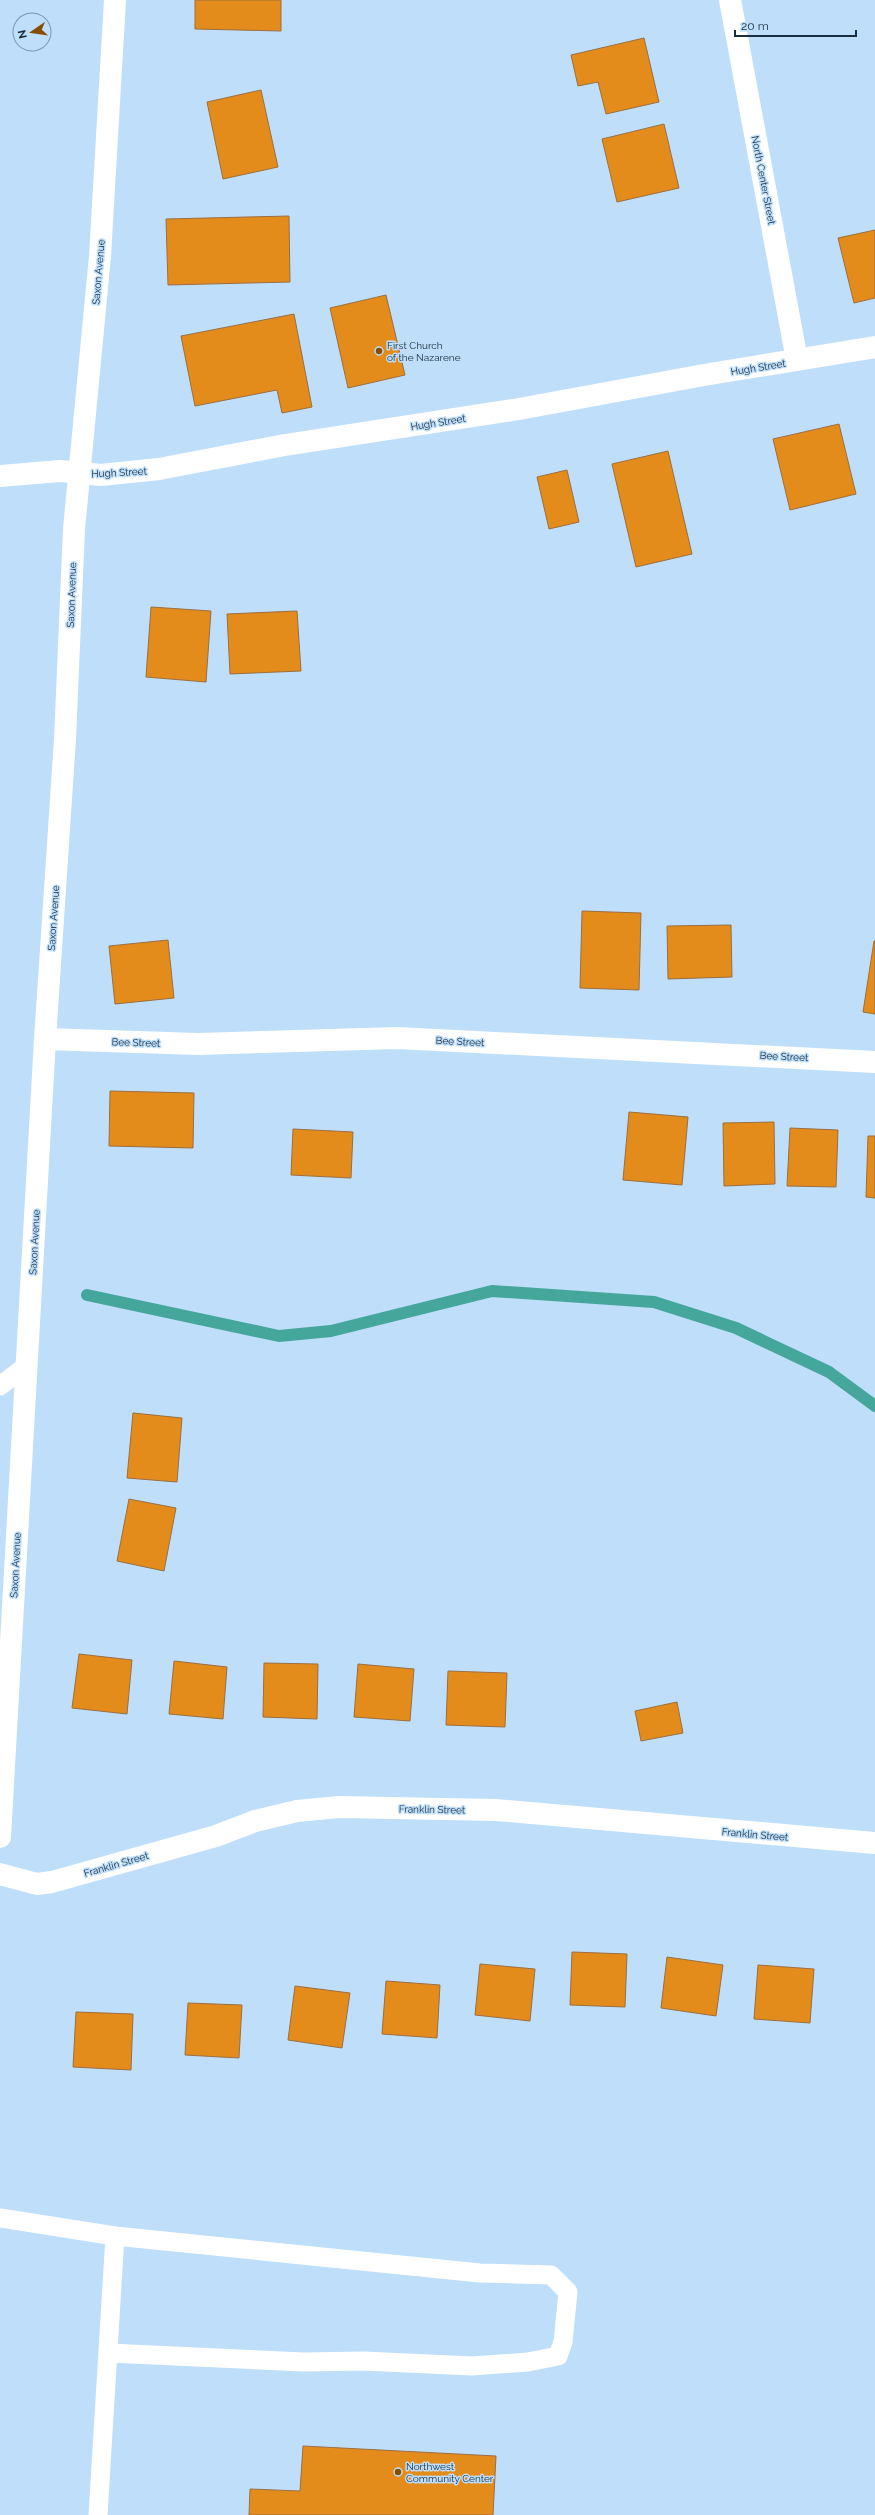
<svg xmlns="http://www.w3.org/2000/svg" width="875" height="2515" font-family="Raleway,sans-serif">
	<style>
		.lines { fill: none; stroke-linecap: round; stroke-linejoin: round }
		.stream { stroke: #45a69b; stroke-width: 12 }
		.building { fill: #e38c1c; stroke: #9c6e40 }
		.lane { stroke: #fff; stroke-width: 19 }
		.street { stroke: #fff; stroke-width: 22 }
		.poi-dot { fill: #864e00; stroke: #bedefa; stroke-width: 1.5 }
		.labels { text-anchor: middle; stroke-width: 3; stroke-linejoin: round; paint-order: stroke }
		.street-label { font-size: 10px; fill: #182d3f; stroke: #bedefa }
		.poi-label { font-size: 10px; fill: #182d3f; stroke: #bedefa; text-anchor: start }
	</style>
	<rect width="100%" height="100%" fill="#bedefa"/>
	<g class="lines">
		<path class="stream" d="M87,1295L279,1336L331,1331L492,1291L654,1302L736,1328L829,1372L875,1406"/>
	</g>
	<path class="building" d="M195,0H281V31L195,29Z
		M644,38L659,102L606,114L598,82L578,86L571,55Z
		M261,90L278,167L223,179L207,102Z
		M664,124L679,188L617,202L602,139Z
		M289,216L290,282L168,285L166,219Z
		M875,230V298L854,303L838,238Z
		M386,295L405,375L348,388L330,308Z
		M294,314L312,407L282,413L277,390L195,406L181,336Z
		M839,424L856,494L790,510L773,439Z
		M668,451L692,554L636,567L612,464Z
		M567,470L579,522L549,529L537,477Z
		M151,607L211,611L206,682L146,677Z
		M297,611L301,671L230,674L227,614Z
		M582,911L641,913L639,990L580,988Z
		M731,925L732,977L668,979L667,926Z
		M168,940L174,998L115,1004L109,946Z
		M874,941H875V1014L863,1012Z
		M110,1091L194,1093L193,1148L109,1146Z
		M629,1112L688,1117L682,1185L623,1180Z
		M774,1122L775,1184L724,1186L723,1123Z
		M790,1128L838,1130L836,1187L787,1186Z
		M293,1129L353,1132L351,1178L291,1175Z
		M868,1136H875V1198L866,1197Z
		M133,1413L182,1418L177,1482L127,1478Z
		M129,1499L176,1508L164,1571L117,1561Z
		M79,1654L132,1660L127,1714L72,1708Z
		M174,1661L227,1667L223,1719L169,1714Z
		M264,1663L318,1664L317,1719L263,1717Z
		M358,1664L414,1669L410,1721L354,1717Z
		M448,1671L507,1673L505,1727L446,1725Z
		M677,1702L683,1733L641,1741L635,1711Z
		M572,1952L627,1954L625,2007L570,2005Z
		M667,1957L723,1965L716,2016L661,2008Z
		M480,1964L535,1969L530,2021L475,2015Z
		M758,1965L814,1969L810,2023L754,2019Z
		M386,1981L440,1985L437,2038L382,2034Z
		M295,1986L350,1993L342,2048L288,2040Z
		M188,2003L242,2005L239,2058L185,2055Z
		M76,2012L133,2014L131,2070L73,2067Z
		M303,2446L496,2456L493,2515H249L250,2489L300,2491Z"/>
	<g class="lines">
		<path class="lane" d="M0,1386L26,1366
			M0,2218L115,2236L98,2515
			M109,2353L303,2362L364,2361L472,2366L528,2362L558,2356L563,2342L568,2292L551,2275L480,2273L115,2236"/>
		<path class="street" d="M730,0L797,360
			M0,476L60,471L101,475L159,469L285,445L519,409L704,375L875,347
			M45,1039L198,1044L397,1038L875,1062
			M0,1837L45,1039L65,739L74,529L100,256L115,0
			M0,1874L37,1884L52,1882L216,1836L255,1821L297,1811L339,1807L496,1810L875,1843"/>
	</g>
	<g class="poi-dot">
		<circle cx="379" cy="351" r="4"/>
		<circle cx="398" cy="2472" r="4"/>
	</g>
	<g class="labels">
		<g class="street-label">
			<text transform="translate(764 180) rotate(79)" y="4">North Center Street</text>
			<text transform="translate(98 272) rotate(-85)" y="4">Saxon Avenue</text>
			<text transform="translate(758 367) rotate(-9)" y="4">Hugh Street</text>
			<text transform="translate(438 422) rotate(-9)" y="4">Hugh Street</text>
			<text transform="translate(119 472) rotate(-3)" y="4">Hugh Street</text>
			<text transform="translate(71 595) rotate(-88)" y="4">Saxon Avenue</text>
			<text transform="translate(53 918) rotate(-86)" y="4">Saxon Avenue</text>
			<text transform="translate(460 1041) rotate(3)" y="4">Bee Street</text>
			<text transform="translate(136 1042) rotate(2)" y="4">Bee Street</text>
			<text transform="translate(784 1056) rotate(3)" y="4">Bee Street</text>
			<text transform="translate(34 1242) rotate(-87)" y="4">Saxon Avenue</text>
			<text transform="translate(15 1565) rotate(-87)" y="4">Saxon Avenue</text>
			<text transform="translate(432 1809) rotate(1)" y="4">Franklin Street</text>
			<text transform="translate(755 1834) rotate(5)" y="4">Franklin Street</text>
			<text transform="translate(116 1864) rotate(-16)" y="4">Franklin Street</text>
		</g>
		<g class="poi-label">
			<text x="387" y="349">First Church<tspan x="387" dy="12">of the Nazarene</tspan></text>
			<text x="406" y="2470">Northwest<tspan x="406" dy="12">Community Center</tspan></text>
		</g>
	</g>
	<g transform="translate(32 32) rotate(257)"><circle r="19" fill="#bedefa" stroke="#7c97af"/>
	<path d="M0-3L7 15L0 10L-7 15Z" fill="#864e00"/>
	<text y="-6" font-size="11" font-weight="bold" text-anchor="middle" fill="#182d3f">N</text>
	</g>
	<path d="M735 30v6h121v-6" fill="none" stroke="#182d3f" stroke-width="2"/>
	<text x="741" y="30" font-size="12" fill="#182d3f" stroke="#bedefa" stroke-width="3" paint-order="stroke">20 m</text>
</svg>
